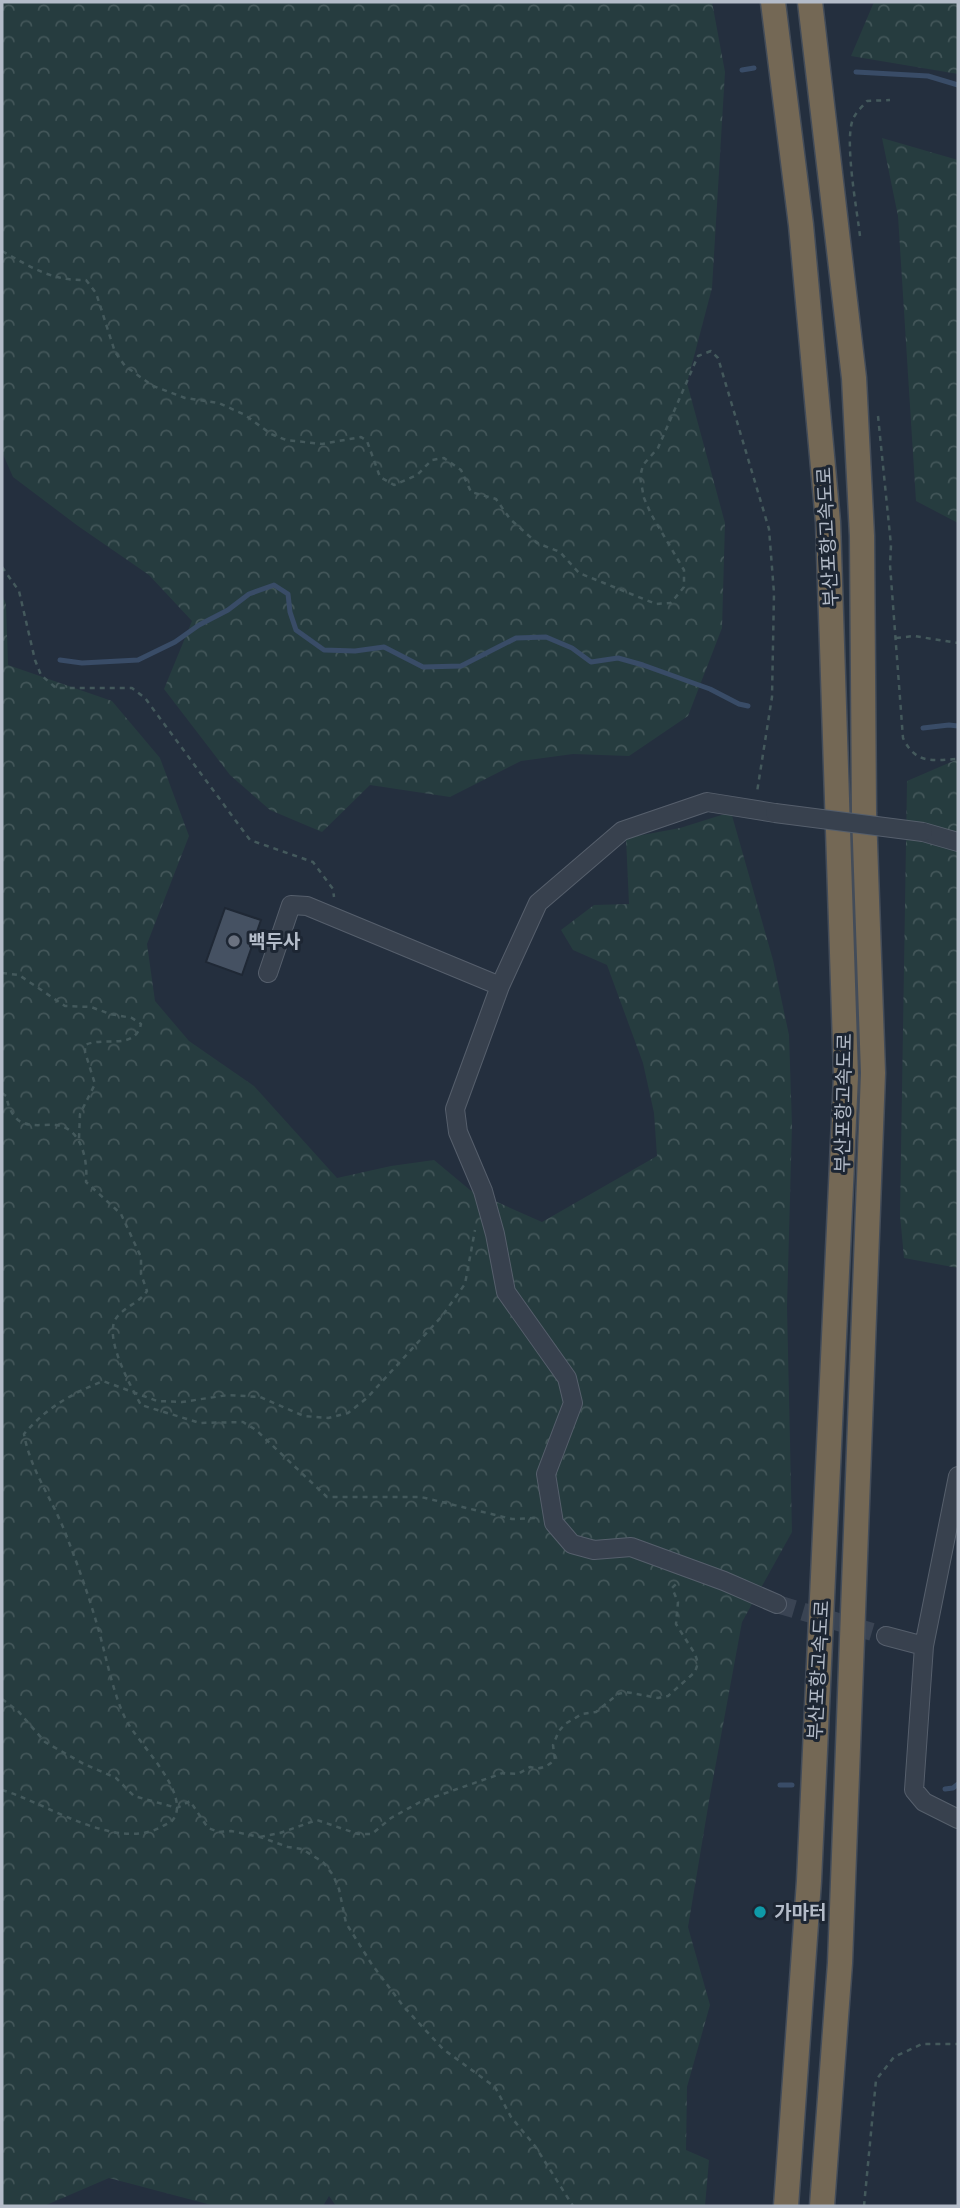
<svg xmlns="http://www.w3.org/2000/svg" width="960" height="2208" font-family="Roboto,'Noto Sans KR',sans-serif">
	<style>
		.forest { fill: url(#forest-crowns) }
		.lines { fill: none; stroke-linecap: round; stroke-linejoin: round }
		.stream { stroke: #394c67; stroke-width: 5 }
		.building { fill: #455162; stroke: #1f2835; stroke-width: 2 }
		.minor-tunnel { stroke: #3a4453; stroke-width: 18; stroke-dasharray: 18 9; stroke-linecap: butt }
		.minor-casing { stroke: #565f6c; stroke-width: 20 }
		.highway-casing { stroke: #434c59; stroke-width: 27 }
		.path { stroke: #44595c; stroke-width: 2.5; stroke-dasharray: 5 5; stroke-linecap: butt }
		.minor { stroke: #38414e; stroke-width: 18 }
		.highway { stroke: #746855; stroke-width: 24 }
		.minor-bridge-casing { stroke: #565f6c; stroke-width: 20; stroke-linecap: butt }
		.minor-bridge { stroke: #38414e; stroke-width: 18 }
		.worship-dot { fill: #6b7280; stroke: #1d2633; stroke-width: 2.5 }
		.culture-dot { fill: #0f9aa8; stroke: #1d2633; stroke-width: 2.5 }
		.labels { text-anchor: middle; stroke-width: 6; stroke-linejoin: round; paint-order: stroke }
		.street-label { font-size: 19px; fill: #b4bcc9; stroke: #1d2633 }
		.poi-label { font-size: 19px; font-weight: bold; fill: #b4bcc9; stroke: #1d2633; text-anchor: start }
	</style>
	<defs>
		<pattern id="forest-crowns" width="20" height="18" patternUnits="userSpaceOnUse" patternTransform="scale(1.75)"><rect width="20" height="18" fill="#263c3f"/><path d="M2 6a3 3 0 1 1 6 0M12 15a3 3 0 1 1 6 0" fill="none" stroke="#435659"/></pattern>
	</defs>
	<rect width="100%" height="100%" fill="#242f3e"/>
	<path class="forest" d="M2,2H712L725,72L712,288L687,383L725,523L722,628L688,716L629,756L573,754L521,761L450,797L370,785L322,832L270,810L230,775L164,689L192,621L149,575L78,526L13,477L2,452Z
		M874,2H958V74L851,56Z
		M882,138L958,160V523L916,501L898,216Z
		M2,594L6,604L8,665L112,701L160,758L189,836L147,944L155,1001L189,1041L254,1086L337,1178L391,1166L434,1160L470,1190L542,1222L657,1156L654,1113L643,1063L607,965L573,950L561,930L594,905L629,904L626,838L680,828L731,812L773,960L789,1035L792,1125L787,1307L792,1532L742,1622L709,1801L688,1927L710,2005L687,2087L686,2150L709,2160L705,2206H336L329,2196L323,2206H215L109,2178L44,2206H2Z
		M958,759V1268L904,1258L900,1215L907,781Z"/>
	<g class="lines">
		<path class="stream" d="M742,70L754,68
			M856,72L928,76L958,85
			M60,660L82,663L138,660L175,642L199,625L228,610L249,594L274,585L288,594L290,612L296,630L324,650L355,651L384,647L423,667L461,666L516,638L546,637L572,648L591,662L618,658L643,665L710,689L739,704L748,706
			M923,728L949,725L958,726
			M780,1785H792
			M945,1789L953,1788L958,1784"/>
	</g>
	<path class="building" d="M225,908L261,920L242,975L206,962Z"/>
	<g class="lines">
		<path class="minor-tunnel" d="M777,1604L886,1636"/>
		<defs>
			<path id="minor" d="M775,813L707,802L622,831L538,903L500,986L455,1109L458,1132L483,1191L495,1234L506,1292L567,1378L573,1403L546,1474L554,1523L572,1544L594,1550L631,1547L724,1581L777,1604
				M923,832L958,842
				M268,973L291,905L307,906L500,986
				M886,1636L924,1646L914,1790L924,1802L958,1819
				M924,1646L958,1476"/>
			<path id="highway" d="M773,2L801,225L828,522L846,1076L809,1881L786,2206
				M810,2L854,378L862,536L864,813L873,1073L840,1963L822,2206"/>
		</defs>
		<use href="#minor" class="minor-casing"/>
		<use href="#highway" class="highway-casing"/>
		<path class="path" d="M860,236C857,210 844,141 853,119C856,112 862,107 867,101L890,100
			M2,251C31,267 51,281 86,280L96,293L115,352L125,366L153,386L185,398L219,403L245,415L271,434L286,440L322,444L361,437L367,441L380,477L394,485L417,475L432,460L444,458L461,470L471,492L496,499L510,519L537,543L560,552L579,573L656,604L671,603L684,587V570L651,514L644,498L640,477L643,465L658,448L698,356L711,351L718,358L769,529L774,593L772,697L757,792
			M878,416L891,545L890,565L903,738C916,765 932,760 958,759
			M2,567L19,591L35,660L41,675L56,688H132L145,698L250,840L313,862L333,889L334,897
			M896,638L914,636L958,643
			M2,973L19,975L65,1006L91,1007L110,1014L132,1018L141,1024C135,1051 104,1036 85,1045V1052L95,1084L80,1114L79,1138
			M2,1093L6,1096C8,1105 11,1114 18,1120C28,1128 44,1124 56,1125C82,1128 88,1161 86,1182L121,1214L141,1257V1274L147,1291C139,1303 126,1306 117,1317C102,1335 131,1387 141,1405L200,1423L243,1422L256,1430L327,1497H421L512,1519L538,1518
			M2,1699L18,1711L45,1742L84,1764L116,1778L134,1796L177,1808L190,1801L208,1828L219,1832L231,1831L260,1837L288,1847L302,1849L323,1862L333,1875L339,1889L346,1923L371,1963L404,2007L443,2049L495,2087L511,2117L535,2146L573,2206
			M2,1790C47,1803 117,1853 163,1826C166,1824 170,1823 172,1821C194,1796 137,1742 126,1720C112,1691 107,1659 98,1628C89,1596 77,1563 65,1532C52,1499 30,1469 24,1434C46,1408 71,1394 103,1381L157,1401L182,1402L228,1395L260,1397L304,1416L328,1418L348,1413L367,1398L442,1316L465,1284L475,1230
			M260,1837L280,1833L317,1820L358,1834H372L391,1818L420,1802L503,1773L518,1774L530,1767C541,1770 546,1767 555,1760L553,1745L559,1731L565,1724L582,1714L596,1712L618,1694L626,1692L658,1698L668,1696L695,1672L698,1663L695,1654L676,1624L678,1602L672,1588L677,1583
			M864,2206L876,2080L894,2057L922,2044H958"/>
		<use href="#minor" class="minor"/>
		<use href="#highway" class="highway"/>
		<defs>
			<path id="minor-bridge" d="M775,813L923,832"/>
		</defs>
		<use href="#minor-bridge" class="minor-bridge-casing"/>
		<use href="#minor-bridge" class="minor-bridge"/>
	</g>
	<circle class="worship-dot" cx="234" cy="941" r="7"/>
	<circle class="culture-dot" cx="760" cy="1912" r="7"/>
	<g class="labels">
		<g class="street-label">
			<text transform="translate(827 537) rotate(-93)" y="7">부산포항고속도로</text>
			<text transform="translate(843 1103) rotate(-89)" y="7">부산포항고속도로</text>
			<text transform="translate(818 1670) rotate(-87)" y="7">부산포항고속도로</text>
		</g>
		<g class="poi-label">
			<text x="248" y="948">백두사</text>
			<text x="774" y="1919">가마터</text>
		</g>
	</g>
	<rect width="960" height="2208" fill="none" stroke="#b4bcc9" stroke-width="7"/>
</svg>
